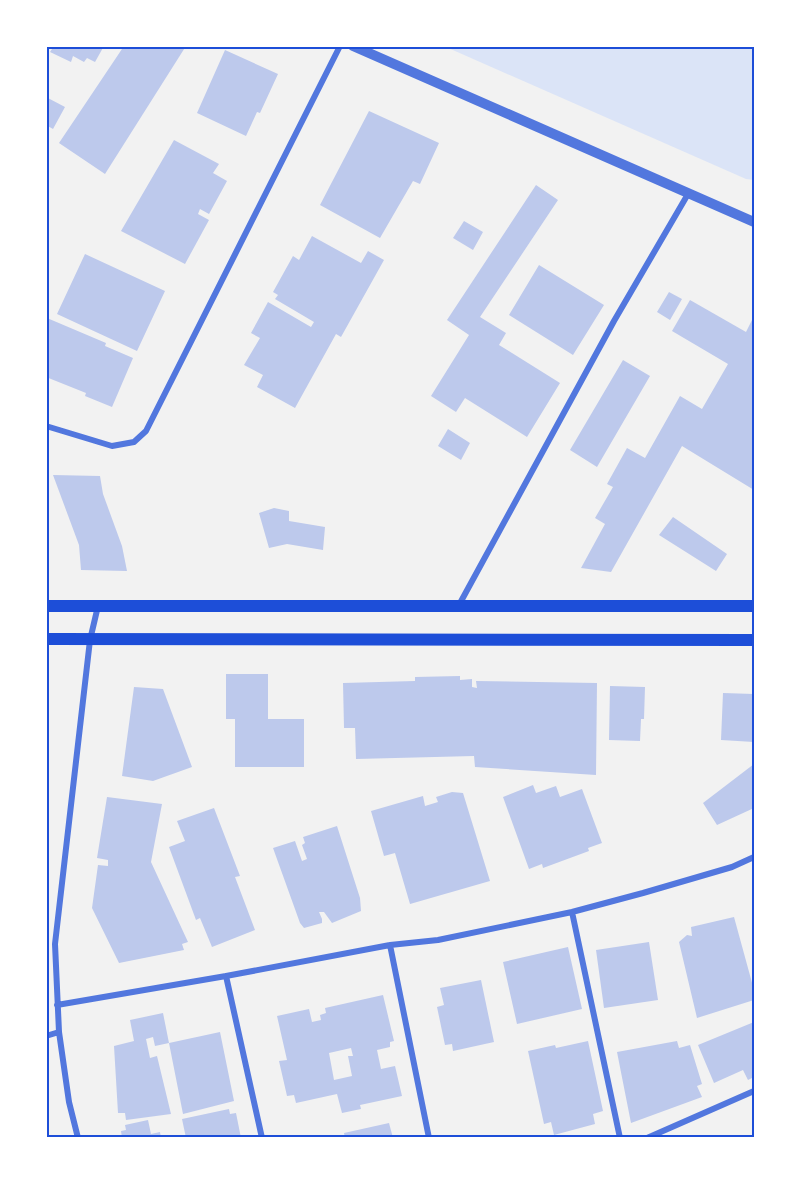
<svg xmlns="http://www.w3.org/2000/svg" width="801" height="1184" font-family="'IBM Plex Sans',sans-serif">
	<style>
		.green { fill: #dbe4f7 }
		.building { fill: #bdc9ec; fill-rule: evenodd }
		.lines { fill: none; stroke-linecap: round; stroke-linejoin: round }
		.minor { stroke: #5277de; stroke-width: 6 }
		.tertiary { stroke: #5277de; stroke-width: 10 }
		.secondary { stroke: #1d4ed8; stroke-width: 12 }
		.neatline { fill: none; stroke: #1d4ed8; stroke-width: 2 }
	</style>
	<rect width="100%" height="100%" fill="#f2f2f2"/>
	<path class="green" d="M446,47H754V180L746,179Z"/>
	<path class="building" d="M54,46H104L95,62L87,58L84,62L73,56L71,62L50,52Z
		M124,46H186L105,174L59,143Z
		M225,50L278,74L260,113L257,112L246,136L197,113Z
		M46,97L65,107L53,129L46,125Z
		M369,111L439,143L420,184L413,181L380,238L320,205Z
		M174,140L219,164L213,173L227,181L209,214L200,209L198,214L209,220L185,264L121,231Z
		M536,185L558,200L480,317L506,333L499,345L560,383L527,437L465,398L456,412L431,396L469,335L447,320Z
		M464,221L483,232L473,250L453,238Z
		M312,236L361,263L368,251L384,260L341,337L336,334L295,408L257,387L263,375L244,365L260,338L251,333L268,302L311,327L314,322L275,299L278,295L273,292L293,256L299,260Z
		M85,254L165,291L137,351L57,314Z
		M539,265L604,305L573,355L509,315Z
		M669,292L682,299L670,320L657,312Z
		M690,300L746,332L754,316V490L682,446L611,572L581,568L605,524L595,518L613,487L607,484L627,448L645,458L680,396L702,409L728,364L672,331Z
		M47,318L106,343L105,346L133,358L112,407L85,396L86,393L46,377Z
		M623,360L650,376L597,467L570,450Z
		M448,429L470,443L461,460L438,446Z
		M53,475L100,476L103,494L122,546L127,571L81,570L79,545Z
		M274,508L289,511V521L325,527L323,550L287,544L269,548L259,513Z
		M673,517L727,554L716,571L659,535Z
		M226,674H268V719H304V767H235V719H226Z
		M460,676V680L472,679V687L477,688L476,681L597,683L596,775L475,767L474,756L356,759L355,728H344L343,683L415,681V677Z
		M610,686L645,687L644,719H641L640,741L609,740Z
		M134,687L163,689L192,767L153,781L122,776Z
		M723,693L754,694V742L721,740Z
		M754,764V808L717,825L703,803Z
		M533,785L536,793L556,786L560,797L582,789L602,843L588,848L589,851L543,868L542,864L529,869L503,797Z
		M452,792L463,793L490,881L410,904L395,853L384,856L371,811L423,796L425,806L438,802L436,797Z
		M107,797L162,804L151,862L188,942L182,944L184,950L119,963L92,908L98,865L108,866V860L97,858Z
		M214,808L240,876L235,877L255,930L212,947L200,918L196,920L169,847L185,841L177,821Z
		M337,826L360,898L361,911L332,923L324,912H319L322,919V923L304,928L300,923L273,848L295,841L302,861L307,859L302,845L305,843L303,837Z
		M734,917L754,990V1000L697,1018L679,942L687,935L692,936L691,927Z
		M649,942L658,1000L604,1008L596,950Z
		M568,947L582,1009L517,1024L503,962Z
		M481,980L494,1042L453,1051L452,1044L445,1045L437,1007L444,1005L440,988Z
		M383,995L394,1041L390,1042V1047L377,1050L381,1069L395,1066L402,1096L360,1105L361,1109L342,1113L337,1094L296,1103L294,1095L287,1096L279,1061L287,1060L277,1016L309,1009L312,1022L321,1020L320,1015L326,1013L325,1008ZM351,1048L353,1056H348L352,1076L334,1080L329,1053Z
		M163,1013L169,1043L155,1046L153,1037L146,1039L150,1058L157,1056L171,1114L126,1120L125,1113H118L114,1046L134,1041L130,1020Z
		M754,1022V1077L748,1080L743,1070L714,1083L698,1045Z
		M220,1032L234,1101L183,1114L169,1043Z
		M588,1041L603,1111L593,1114L595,1124L554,1135L551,1122L544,1124L528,1051L555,1045L556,1048Z
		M677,1041L679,1048L690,1045L702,1084L697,1086L702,1097L631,1123L617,1052Z
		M229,1109L230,1114L236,1113L241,1138H186L182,1119Z
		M148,1120L151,1134L160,1132L161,1138H122L121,1131L126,1130L125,1125Z
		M389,1123L393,1138H345L344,1133Z"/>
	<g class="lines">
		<path class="minor" d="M46,426L112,446L134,442L146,431L340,46
			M459,605L614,321L688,194
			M572,912L620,1138
			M390,945L429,1138
			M226,976L262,1138
			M57,1005L226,976L390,945L438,940L572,912L643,893L732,867L754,857
			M46,1036L59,1032
			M78,1138L69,1102L59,1032L55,944L90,640L98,606
			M647,1138L754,1091"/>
		<path class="tertiary" d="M353,46L754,222"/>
		<path class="secondary" d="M46,606H754
			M46,639L754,640"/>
	</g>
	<rect width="801" height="1184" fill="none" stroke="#ffffff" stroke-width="96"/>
	<rect x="48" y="48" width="705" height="1088" class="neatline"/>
</svg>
